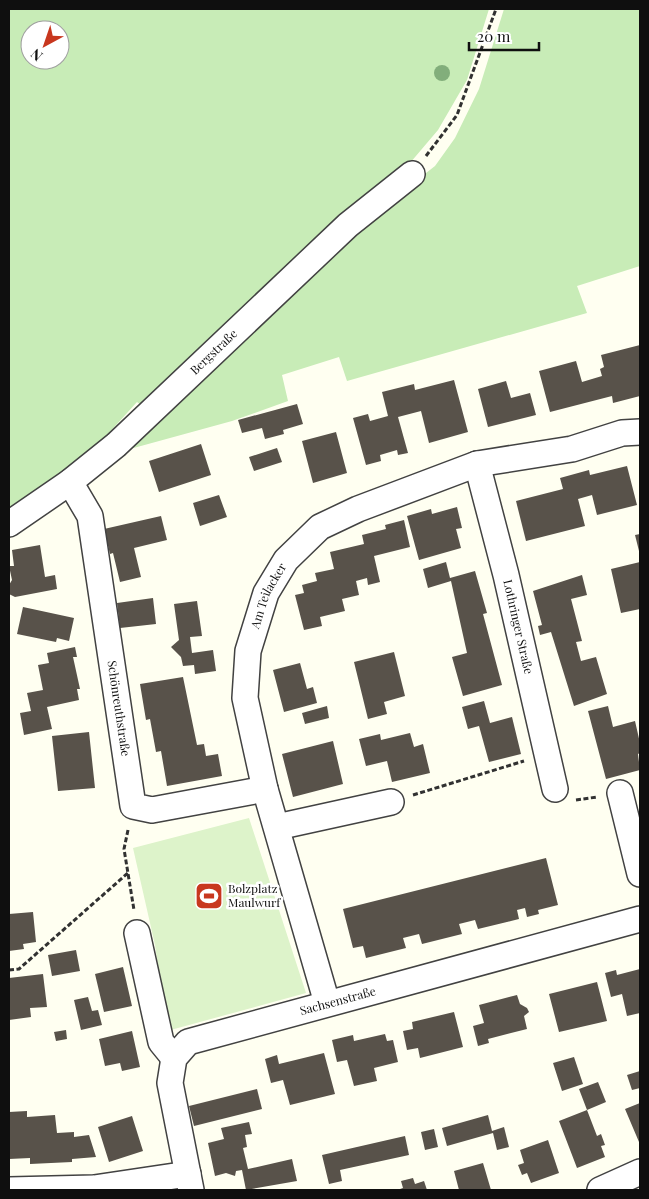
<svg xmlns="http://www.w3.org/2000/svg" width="649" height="1199" font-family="'Playfair Display',serif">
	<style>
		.green { fill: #c8ecb7; fill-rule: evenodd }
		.pitch { fill: #ddf3ca }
		.building { fill: #58524a }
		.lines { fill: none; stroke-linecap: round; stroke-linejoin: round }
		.minor-casing { stroke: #424242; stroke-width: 28 }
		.path { stroke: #313131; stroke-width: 3; stroke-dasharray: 5 2.5; stroke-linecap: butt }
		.minor { stroke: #fff; stroke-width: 25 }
		.tree { fill: #82ae7b }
		.labels { text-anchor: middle; stroke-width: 5; stroke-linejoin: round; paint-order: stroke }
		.street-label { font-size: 12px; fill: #0f0f0f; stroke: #fff }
		.poi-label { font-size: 12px; fill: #0f0f0f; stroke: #fff; text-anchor: start }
	</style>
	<rect width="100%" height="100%" fill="#fffff1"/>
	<path class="green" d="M9,9H489L467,80L438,130L410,163L141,405L137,402L78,467L9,511ZM30,30H60V60H30Z
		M504,9H640V266L577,286L587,313L347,381L339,357L282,375L288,401L232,421L119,452L340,240L435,166L455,138L479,89Z"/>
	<path class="pitch" d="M249,818L306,993L167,1031L155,945L133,848Z"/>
	<path class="building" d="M640,345V396L613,403L612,396L550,412L539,371L576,361L582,382L602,376L600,369L604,367L601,355Z
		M454,380L468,432L429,443L421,411L398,417L408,453L398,455L397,450L380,455L381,461L366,465L353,418L368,414L370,421L388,416L382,392L414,384L415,390Z
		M506,381L511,398L530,393L536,415L488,427L478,389Z
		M297,404L303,424L283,430L284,434L265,439L262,428L242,433L238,420Z
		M336,432L347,473L313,483L302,441Z
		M201,444L211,475L159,492L149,461Z
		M277,448L282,462L254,471L249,457Z
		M627,466L637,505L597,515L592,495L578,499L585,526L526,541L516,501L563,489L560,478L589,470L590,475Z
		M219,495L227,517L200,526L193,503Z
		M457,507L462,528L456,529L461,548L419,560L407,516L431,509L432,514Z
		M161,516L167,540L134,548L141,577L120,582L113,553L110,554L104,529Z
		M404,520L410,547L374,556L380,582L368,585L367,578L356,581L359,595L342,599L345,611L320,617L322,626L304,630L295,595L304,593L302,585L317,581L315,573L334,569L330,552L364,544L362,535L386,529L385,525Z
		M640,534V555L635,535Z
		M40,545L45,577L55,575L57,589L15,597L9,594V585L12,580L9,566H14L12,550Z
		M446,562L450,578L475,571L487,613L483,614L502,685L463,696L452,657L467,653L451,581L428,588L423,569Z
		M640,562V609L621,613L611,569Z
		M582,575L587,595L571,599L582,641L576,642L581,661L596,657L607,694L574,706L551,632L540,635L538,626L542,625L533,591Z
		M153,598L156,624L120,628L117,603Z
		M197,601L202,636L190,637L192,653L213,650L216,671L195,674L194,665L183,666L181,657L171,647L179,640L174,604Z
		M23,607L74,618L69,641L57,638L56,642L17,634Z
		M75,647L77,657H73L80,689H77L79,700L47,707L52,729L24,735L20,713L31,711L27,693L43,690L38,665L49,663L47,653Z
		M394,652L405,696L384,702L387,714L368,719L354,662Z
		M300,663L307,689L313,687L317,703L284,712L273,670Z
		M183,677L197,745L204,744L206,756L218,754L222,776L167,786L161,751L156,752L150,719L146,720L140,684Z
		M484,701L490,723L512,717L521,754L489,762L479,726L468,729L462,707Z
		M327,706L329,718L305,724L302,713Z
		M608,706L613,727L635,721L640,743V753L638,754L640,770L606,779L588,711Z
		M89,732L95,788L58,791L52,736Z
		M410,733L414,747L423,744L430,773L392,782L387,761L366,766L359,739L380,734L381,740Z
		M333,741L343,784L293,797L282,754Z
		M546,858L558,905L538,910L539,914L527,917L525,908L517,910L519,919L478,929L475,920L459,924L462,934L422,944L419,934L403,938L406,948L366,958L363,946L353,948L343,909Z
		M33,912L36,942L23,944L24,949L9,951V914Z
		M76,950L80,971L52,976L48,955Z
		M123,967L132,1006L104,1012L95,974Z
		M640,969V1013L627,1016L622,994L611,997L605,973L616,970L617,975Z
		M43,974L47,1007L30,1008L31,1017L9,1020V978Z
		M597,982L607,1021L559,1032L549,994Z
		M517,995L520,1004L527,1008L529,1012L524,1016L527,1029L488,1039L489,1043L478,1046L473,1026L484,1023L479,1005Z
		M88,997L92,1011L98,1010L102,1025L81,1030L74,1000Z
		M454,1012L463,1047L420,1058L418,1048L407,1050L403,1031L413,1029L412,1022Z
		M66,1030L67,1039L56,1041L54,1032Z
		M132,1031L140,1067L122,1071L120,1063L105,1066L99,1039Z
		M385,1034L387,1041L393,1040L398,1062L374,1068L377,1081L354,1086L347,1060L337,1062L332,1040L353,1035L354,1041Z
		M324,1053L335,1094L290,1105L283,1080L271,1083L265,1059L277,1055L279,1064Z
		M574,1057L583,1084L562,1091L553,1063Z
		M640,1071V1088L632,1090L627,1075Z
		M598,1082L606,1102L587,1110L597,1136L601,1134L605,1145L601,1146L605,1157L577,1168L559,1121L587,1110L579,1089Z
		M257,1089L262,1109L194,1126L189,1106Z
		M640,1103V1141L639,1142L625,1109Z
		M27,1111V1117L55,1115L57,1133L74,1132V1137L89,1135L96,1157L72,1159V1162L30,1164V1158L9,1159V1112Z
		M488,1115L492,1131L504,1127L509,1147L497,1150L493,1133L447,1146L442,1128Z
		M132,1116L143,1151L109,1162L98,1127Z
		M249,1122L252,1134L245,1135L247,1147L243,1148L248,1169L292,1159L297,1181L246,1190L242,1170L236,1171L235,1176L226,1173L215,1176L208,1143L224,1139L221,1128Z
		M434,1129L438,1147L425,1150L421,1132Z
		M405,1136L409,1155L340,1170L342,1181L329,1184L322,1155Z
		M548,1140L559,1173L531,1183L527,1173L522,1175L518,1165L524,1163L520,1150Z
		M483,1163L491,1190H459L454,1171Z
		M413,1178L415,1184L424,1181L427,1190H397L403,1188L401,1181Z"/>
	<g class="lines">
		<defs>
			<g id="minor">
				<path id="s1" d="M477,464L506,575L555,789"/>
				<path id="s2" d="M70,482L90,516L133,806L152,810L265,789"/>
				<path id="s3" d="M9,524L70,482L116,445L348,225L412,174"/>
				<path d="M620,793L640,874"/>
				<path d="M277,827L391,802"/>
				<path d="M137,933L161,1042L174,1058"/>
				<path id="s4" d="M327,1003L265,789L245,698L248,651L266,593L286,560L320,527L358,509L477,464L572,449L622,433L640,432"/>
				<path d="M9,1190L94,1188L188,1174"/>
				<path id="s5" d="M191,1190L170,1083L174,1058L188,1042L640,919"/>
				<path d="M600,1190L640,1172"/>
			</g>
		</defs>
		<use href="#minor" class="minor-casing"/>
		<path class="path" d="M426,156L457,115L496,9
			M413,795L524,761
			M576,800L597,797
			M128,830L124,849L134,910
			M9,970L19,969L129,872"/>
		<use href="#minor" class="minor"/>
	</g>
	<circle class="tree" cx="442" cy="73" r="8"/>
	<defs>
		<symbol id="stadium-square" viewBox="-11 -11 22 22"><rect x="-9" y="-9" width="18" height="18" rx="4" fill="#c8371e" stroke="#fff"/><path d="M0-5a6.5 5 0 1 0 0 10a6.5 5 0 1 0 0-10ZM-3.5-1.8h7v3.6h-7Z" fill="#fff"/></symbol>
	</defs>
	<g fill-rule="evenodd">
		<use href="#stadium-square" x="193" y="880" width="32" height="32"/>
	</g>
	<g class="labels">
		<g class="street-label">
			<text dy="4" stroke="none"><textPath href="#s3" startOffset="268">Bergstraße</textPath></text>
			<text dy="4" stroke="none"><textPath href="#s4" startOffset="422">Am Teilacker</textPath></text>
			<text dy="4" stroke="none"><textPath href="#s1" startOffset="168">Lothringer Straße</textPath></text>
			<text dy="4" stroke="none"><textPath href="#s2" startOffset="234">Schönreuthstraße</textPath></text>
			<text dy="4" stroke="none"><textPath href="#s5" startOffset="311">Sachsenstraße</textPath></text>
		</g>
		<g class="poi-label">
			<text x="228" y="893">Bolzplatz<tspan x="228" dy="14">Maulwurf</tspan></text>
		</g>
	</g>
	<rect width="649" height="1199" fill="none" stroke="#0f0f0f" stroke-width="20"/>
	<g transform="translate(45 45) rotate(220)"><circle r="24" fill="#ffffff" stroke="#9f9f9f"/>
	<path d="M0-4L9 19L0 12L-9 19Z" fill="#c8371e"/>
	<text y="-8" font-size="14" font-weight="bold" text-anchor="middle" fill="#0f0f0f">N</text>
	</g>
	<path d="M469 42v8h70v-8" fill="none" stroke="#0f0f0f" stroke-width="2.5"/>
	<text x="477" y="42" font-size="15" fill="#0f0f0f" stroke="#ffffff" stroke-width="4" paint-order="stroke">20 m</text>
</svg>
